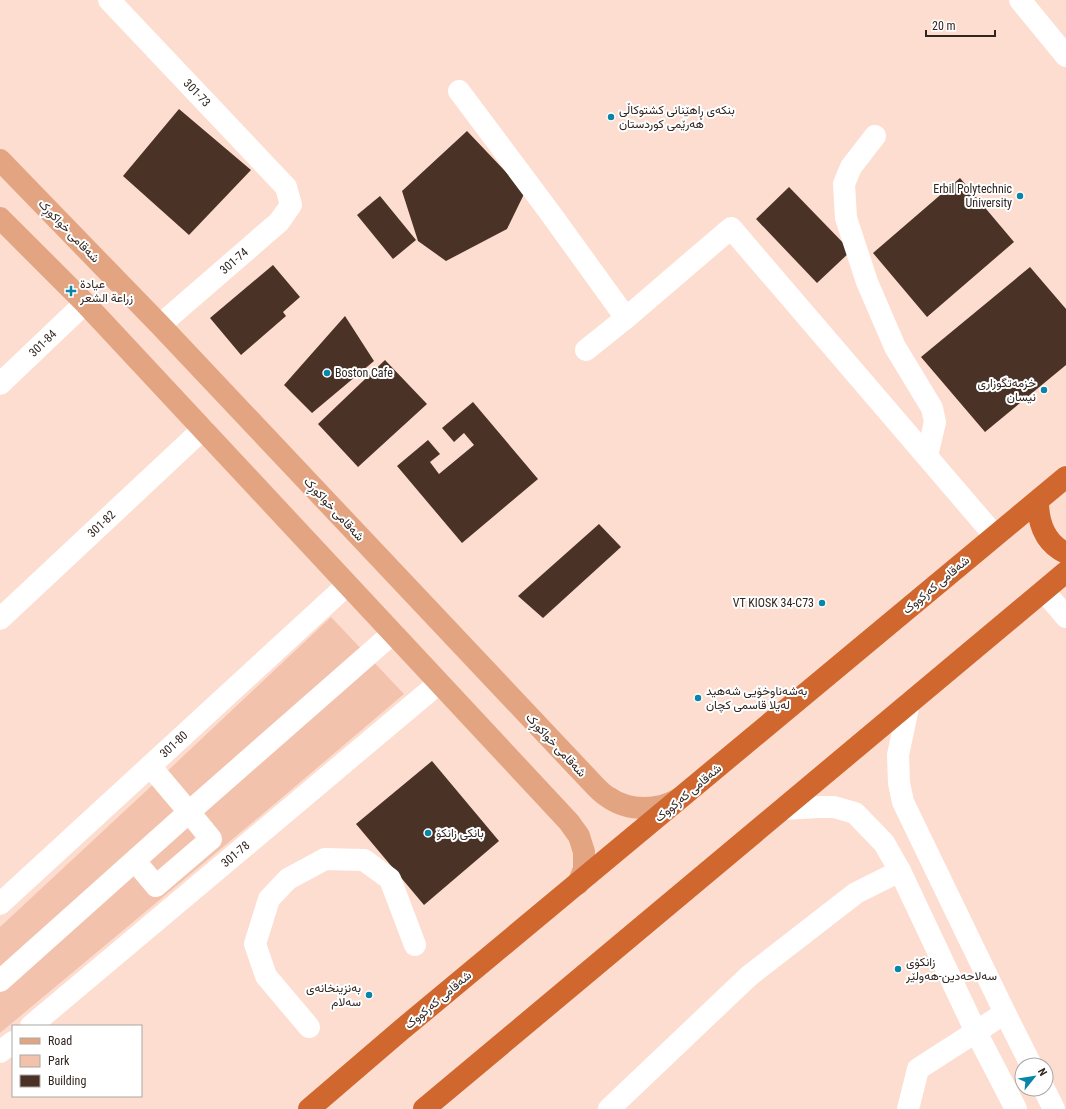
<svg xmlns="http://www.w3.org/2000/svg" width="1066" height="1109" font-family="'Roboto Condensed',Vazirmatn,sans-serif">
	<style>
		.green { fill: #f3c2ac }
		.building { fill: #4a3227 }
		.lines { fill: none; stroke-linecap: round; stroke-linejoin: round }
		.minor { stroke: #fff; stroke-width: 22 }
		.major { stroke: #e3a482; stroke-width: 22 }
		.highway { stroke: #d0672f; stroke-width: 22 }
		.poi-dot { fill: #0885a9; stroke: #fff; stroke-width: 1.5 }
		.labels { text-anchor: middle; stroke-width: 4; stroke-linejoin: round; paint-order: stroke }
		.street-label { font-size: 12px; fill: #302520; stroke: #fff }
		.poi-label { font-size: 12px; fill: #302520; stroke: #fff; text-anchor: start }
	</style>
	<rect width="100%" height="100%" fill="#fdddcf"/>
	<path class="green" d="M331,617L404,694L271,807L0,1033V927L160,778Z"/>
	<path class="building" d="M179,109L251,170L189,235L123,176Z
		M467,131L525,192L507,229L446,261L418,241L402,191Z
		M960,178L1014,242L927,317L873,253Z
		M789,187L851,251L817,283L756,219Z
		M380,196L416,240L393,259L357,215Z
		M273,265L300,297L283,312L286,316L241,355L210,318Z
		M1030,267L1066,309V365L985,432L921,357Z
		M345,316L374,361L312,413L284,385Z
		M385,360L427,404L358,467L318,424Z
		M473,402L538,479L462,543L397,466L428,440L440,454L430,462L439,474L474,445L464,433L454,442L442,428Z
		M599,524L621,547L543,618L518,596Z
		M432,761L499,841L424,905L356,824Z"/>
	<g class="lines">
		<g class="minor">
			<path id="s1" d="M109,0L286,187L291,205L279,222L160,325"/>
			<path d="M1020,0L1066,56"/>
			<path d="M459,91L548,210L626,318L731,228L995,536"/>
			<path d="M875,136L851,167L844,184L846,218L867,282L895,347L932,408L935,422L927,456"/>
			<path d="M586,350L626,318"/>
			<path id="s2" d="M0,384L85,303"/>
			<path d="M1044,591L1066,617"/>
			<path id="s3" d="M0,619L203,429"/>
			<path d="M909,703L898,755L899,783L903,802L1005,1013L1031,1065"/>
			<path d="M150,766L189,812L393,633"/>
			<path d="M783,809L818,807H834L855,813L884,843L900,871L976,1032L1016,1109"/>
			<path id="s4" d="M0,904L347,585"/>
			<path d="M0,981L189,812L211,839L156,886L135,861"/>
			<path id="s5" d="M31,1026L439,683"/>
			<path d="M309,1027L266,976L255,944L269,899L288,879L325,859L364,860L390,879L415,945"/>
			<path d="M0,1052L13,1042"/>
			<path d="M1044,1089L1054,1109"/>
			<path d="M609,1109L749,976L856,893L900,871"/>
			<path d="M908,1109L918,1069L1005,1013"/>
		</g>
		<path class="major" d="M0,160L160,325L596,787C600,791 604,795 608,797C629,812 659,811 680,798
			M0,218L85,303L569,822L579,836L584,852V869L578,884"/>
		<path class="highway" d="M1038,501C1038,523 1045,543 1066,553
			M309,1109L400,1031L1066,477
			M424,1109L1066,572"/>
	</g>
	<g class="poi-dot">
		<circle cx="611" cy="117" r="4"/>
		<circle cx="1020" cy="196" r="4"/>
		<path d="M69 285h4v4h4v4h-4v4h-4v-4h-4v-4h4z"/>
		<circle cx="327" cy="373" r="4"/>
		<circle cx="1044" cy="390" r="4"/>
		<circle cx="822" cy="603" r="4"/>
		<circle cx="698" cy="698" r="4"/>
		<circle cx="428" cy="833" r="4"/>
		<circle cx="898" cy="969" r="4"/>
		<circle cx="369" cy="995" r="4"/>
	</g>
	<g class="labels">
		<g class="street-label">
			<text dy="4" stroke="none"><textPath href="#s1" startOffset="128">301-73</textPath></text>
			<text transform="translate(69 231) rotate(46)" y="4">شەقامی خواکوڕک</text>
			<text transform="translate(234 261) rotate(-41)" y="4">301-74</text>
			<text dy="4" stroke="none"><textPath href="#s2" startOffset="59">301-84</textPath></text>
			<text transform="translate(334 509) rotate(47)" y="4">شەقامی خواکوڕک</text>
			<text dy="4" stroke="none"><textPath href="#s3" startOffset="139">301-82</textPath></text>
			<text transform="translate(936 585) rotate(-40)" y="4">شەقامی کەرکووک</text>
			<text dy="4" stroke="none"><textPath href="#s4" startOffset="236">301-80</textPath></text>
			<text transform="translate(556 745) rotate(47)" y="4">شەقامی خواکوڕک</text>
			<text transform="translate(688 793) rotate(-40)" y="4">شەقامی کەرکووک</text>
			<text dy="4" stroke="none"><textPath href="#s5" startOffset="267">301-78</textPath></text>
			<text transform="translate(438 1000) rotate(-40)" y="4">شەقامی کەرکووک</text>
		</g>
		<g class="poi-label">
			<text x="619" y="114">بنکەی ڕاهێنانی کشتوکاڵی<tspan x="619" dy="14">هەرێمی کوردستان</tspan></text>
			<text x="1012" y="193" text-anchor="end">Erbil Polytechnic<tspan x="1012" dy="14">University</tspan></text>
			<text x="80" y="288">عيادة<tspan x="80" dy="14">زراعة الشعر</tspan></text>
			<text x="335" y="377">Boston Cafe</text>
			<text x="1036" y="387" text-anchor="end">خزمەتگوزاری<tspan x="1036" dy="14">نیسان</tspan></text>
			<text x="814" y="607" text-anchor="end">VT KIOSK 34-C73</text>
			<text x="706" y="695">بەشەناوخۆیی شەهید<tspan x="706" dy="14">لەیلا قاسمی کچان</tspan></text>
			<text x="436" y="837">بانکی زانکۆ</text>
			<text x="906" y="966">زانکۆی<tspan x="906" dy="14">سەلاحەدین-هەولێر</tspan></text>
			<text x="361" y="992" text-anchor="end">بەنزینخانەی<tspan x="361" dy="14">سەلام</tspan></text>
		</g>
	</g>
	<rect x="12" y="1025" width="130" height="72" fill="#ffffff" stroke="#aca8a6"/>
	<rect x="20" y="1038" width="20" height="6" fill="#e3a482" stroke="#aca8a6"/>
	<text x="48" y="1045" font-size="12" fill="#302520">Road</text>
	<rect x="20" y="1055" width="20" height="12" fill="#f3c2ac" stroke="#aca8a6"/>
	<text x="48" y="1065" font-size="12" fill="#302520">Park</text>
	<rect x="20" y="1075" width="20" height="12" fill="#4a3227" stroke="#aca8a6"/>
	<text x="48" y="1085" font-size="12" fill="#302520">Building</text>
	<g transform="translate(1034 1077) rotate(60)"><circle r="19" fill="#ffffff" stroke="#aca8a6"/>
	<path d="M0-3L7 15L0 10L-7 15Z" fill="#0885a9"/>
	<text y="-6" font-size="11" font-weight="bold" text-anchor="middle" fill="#302520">N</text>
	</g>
	<path d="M926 30v6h69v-6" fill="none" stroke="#302520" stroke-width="2"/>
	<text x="932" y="30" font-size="12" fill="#302520" stroke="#ffffff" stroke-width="3" paint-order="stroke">20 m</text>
</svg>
